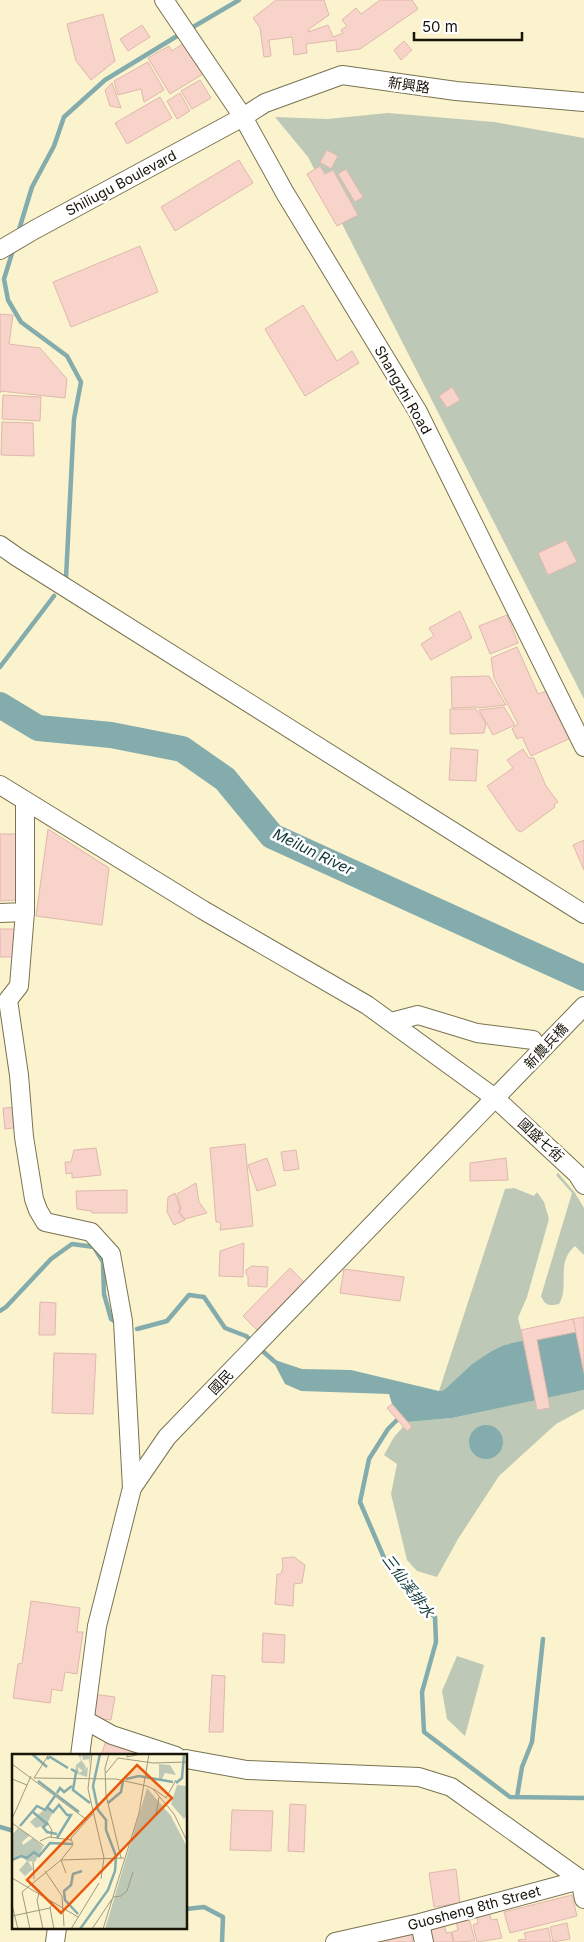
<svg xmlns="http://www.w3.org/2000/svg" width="584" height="1942" viewBox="0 0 584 1942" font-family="Inter,'Noto Sans TC',sans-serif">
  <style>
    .green { fill: #bdc9b6 }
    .water { fill: #84acad }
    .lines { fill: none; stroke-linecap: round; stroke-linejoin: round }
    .stream { stroke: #84acad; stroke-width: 4.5 }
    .river { stroke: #84acad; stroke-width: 26 }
    .building { fill: #f7d3c9; stroke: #e0b8ae }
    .minor-casing { stroke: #797351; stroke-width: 20 }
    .minor { stroke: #fff; stroke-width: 18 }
    .labels { text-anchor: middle; stroke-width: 5; stroke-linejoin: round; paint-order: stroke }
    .street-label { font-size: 14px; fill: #181508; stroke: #fff }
    .water-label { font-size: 15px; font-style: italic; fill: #0e3637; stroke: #fff }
    .inset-river { fill: none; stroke: #84acad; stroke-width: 2.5 }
    .inset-road { fill: none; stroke: #a09a7f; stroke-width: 1 }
    .view { fill: #e8590c; fill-opacity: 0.15; stroke: #e8590c; stroke-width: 2.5 }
    .inset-edge { fill: none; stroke: #181508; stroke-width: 2.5 }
  </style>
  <rect width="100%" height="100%" fill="#faf3ce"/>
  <g class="green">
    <polygon points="388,113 494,122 584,138 584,699 308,157 275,117 327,119"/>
    <path d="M558,1173L575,1193L584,1208V1255L575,1246C555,1263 570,1286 559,1304C550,1306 545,1306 541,1296L572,1193L556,1175Z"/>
    <polygon points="514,1188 534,1196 537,1192 544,1202 549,1219 527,1297 518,1318 524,1342 504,1345 472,1364 444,1390 439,1391 505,1189"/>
    <polygon points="584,1390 584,1409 556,1424 499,1476 458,1539 437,1577 417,1571 407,1560 391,1494 397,1464 384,1455 394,1437 403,1427 407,1431 412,1427 408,1422 452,1418 535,1400 537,1410 550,1408 548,1397"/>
    <polygon points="457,1656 484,1665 465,1736 447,1719 442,1691"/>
  </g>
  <g class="water">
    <polygon points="575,1329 584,1373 584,1390 452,1418 408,1422 392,1404 389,1394 301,1391 285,1384 272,1359 302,1369 351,1370 439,1391 444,1390 472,1364 492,1351 504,1345"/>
    <circle cx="486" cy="1442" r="17"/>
  </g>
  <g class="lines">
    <g class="stream">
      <polyline points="188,30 239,0"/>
      <polyline points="18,233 32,187 54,146 64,117 105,80 182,33"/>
      <polyline points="13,250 4,279 8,300 21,322 67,356 81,382 74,419 66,578"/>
      <polyline points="0,667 54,596"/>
      <polyline points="0,1311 6,1307 51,1259 72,1244 94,1247 103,1262 104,1294 111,1319 117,1323"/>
      <polyline points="137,1329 167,1321 189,1295 204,1297 225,1328 246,1336 253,1342"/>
      <polyline points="258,1347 275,1362"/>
      <polyline points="400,1417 388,1429 369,1459 360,1502 385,1560 416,1600 435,1617 436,1642 422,1692 424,1732 510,1797 584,1798"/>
      <polyline points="517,1797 522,1767 532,1742 543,1639"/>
      <polyline points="0,1827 14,1831"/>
      <polyline points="186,1909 204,1907 223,1917 222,1942"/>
    </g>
    <polyline class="river" points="0,705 38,728 111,735 182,749 225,779 272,836 584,978"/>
  </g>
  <g class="building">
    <polygon points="276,0 324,0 329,15 309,29 308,32 328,25 333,37 343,33 341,30 347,26 342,20 356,8 361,14 380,0 412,0 418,9 360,49 337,52 336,40 306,44 307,53 294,55 292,37 269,40 271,56 264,57 260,28 253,18"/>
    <polygon points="103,14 115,61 91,80 76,61 67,24"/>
    <polygon points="142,25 150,37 128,51 120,39"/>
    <polygon points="404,41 412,50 401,60 394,50"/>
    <polygon points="184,43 203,74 170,94 148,58 169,46 172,51"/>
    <polygon points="148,62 164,90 144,102 141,89 118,95 114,81"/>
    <polygon points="200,80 211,98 192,109 181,91"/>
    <polygon points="112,83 121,108 110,106 105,90"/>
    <polygon points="180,93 190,111 177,119 167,101"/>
    <polygon points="160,97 172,118 127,144 115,123"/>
    <polygon points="327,150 338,156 331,169 320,162"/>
    <polygon points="239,160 253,183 175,231 161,207"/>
    <polygon points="320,166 325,174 333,170 358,215 337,226 307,174"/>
    <polygon points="346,169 363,197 355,202 338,174"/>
    <polygon points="140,246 158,292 71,327 53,282"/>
    <polygon points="303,305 337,361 352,351 359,363 305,396 265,329"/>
    <polygon points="0,314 13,315 9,344 40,348 67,379 65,398 0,391 0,393"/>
    <polygon points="452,387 460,400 447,408 439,396"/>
    <polygon points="3,395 41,397 40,421 2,419"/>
    <polygon points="2,422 33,423 34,456 1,455"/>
    <polygon points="566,540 577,562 548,575 538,553"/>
    <polygon points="460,611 472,638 431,660 421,644 434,636 429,628"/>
    <polygon points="507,615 518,643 490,654 479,626"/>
    <polygon points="517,647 538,694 549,690 571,738 531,756 522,737 517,739 512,729 518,724 494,678 491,658"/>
    <polygon points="489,676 506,705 478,708 477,707 452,708 451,677"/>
    <polygon points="504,707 515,725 493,735 479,710"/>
    <polygon points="450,709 476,709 486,723 484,733 450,734"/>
    <polygon points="451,748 478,750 476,781 449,780"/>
    <polygon points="523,749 529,758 534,758 546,786 558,802 554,805 555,807 521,832 517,830 487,786 513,768 507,760"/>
    <polygon points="48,829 109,868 102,925 36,916"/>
    <polygon points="0,834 17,834 18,900 0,901"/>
    <polygon points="584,840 584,870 573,845"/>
    <rect x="0" y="929" width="17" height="28"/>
    <polygon points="19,1107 21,1127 5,1129 3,1108"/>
    <polygon points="245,1144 253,1226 220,1230 221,1224 219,1222 216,1222 210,1148"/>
    <polygon points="96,1148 101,1175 72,1178 72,1173 66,1174 65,1162 71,1162 74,1150"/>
    <polygon points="296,1150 299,1169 284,1171 281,1152"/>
    <polygon points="267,1158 276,1185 257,1191 248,1165"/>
    <polygon points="506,1158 508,1180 470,1181 470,1163"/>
    <polygon points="196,1183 199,1202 207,1213 185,1219 179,1212 181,1209 177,1194"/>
    <polygon points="127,1190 127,1213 92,1213 92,1211 77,1209 76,1191"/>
    <polygon points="175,1193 180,1209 178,1212 185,1220 174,1225 167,1212 168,1197"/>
    <polygon points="244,1243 243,1277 219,1276 220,1251"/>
    <polygon points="252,1266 268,1267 267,1287 248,1286 248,1276 246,1274 246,1270"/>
    <polygon points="290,1268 304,1282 257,1330 243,1316"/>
    <polygon points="344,1269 404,1277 400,1301 340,1293"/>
    <polygon points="40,1302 56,1303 55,1335 39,1335"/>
    <polygon points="584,1317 584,1373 573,1319"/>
    <polygon points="573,1319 576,1332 537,1340 550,1408 537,1410 521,1330"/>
    <polygon points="54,1353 96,1354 93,1414 52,1413"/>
    <polygon points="392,1404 412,1427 407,1431 387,1408"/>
    <polygon points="294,1557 305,1565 302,1583 294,1584 293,1606 275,1604 277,1574 281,1574 283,1567 282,1558"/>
    <polygon points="31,1601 80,1608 77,1632 83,1632 77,1674 65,1672 62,1691 52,1689 50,1703 13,1698 18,1664 22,1663"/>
    <polygon points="263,1633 285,1635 284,1663 262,1662"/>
    <polygon points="212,1675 225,1676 223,1732 209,1732"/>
    <polygon points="93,1694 115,1697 111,1720 89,1717"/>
    <polygon points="107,1737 152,1756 101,1756"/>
    <polygon points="290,1804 306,1805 304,1852 288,1851"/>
    <polygon points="232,1810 273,1811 271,1851 230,1850"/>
    <polygon points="456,1869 460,1903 434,1907 429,1873"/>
    <polygon points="572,1895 577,1916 510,1933 504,1912"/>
    <polygon points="489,1911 491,1920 497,1919 502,1938 477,1942 473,1925 478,1923 476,1914"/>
    <polygon points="469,1918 475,1941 454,1942 452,1932 458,1930 456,1921"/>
    <polygon points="444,1923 446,1933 451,1932 453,1942 428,1942 428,1926"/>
    <polygon points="567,1923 570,1939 553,1942 550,1927"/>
    <polygon points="548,1928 551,1942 519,1942 518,1940 526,1939 524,1933"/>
    <polygon points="411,1933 413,1942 384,1942 383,1937"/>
  </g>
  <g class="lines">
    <defs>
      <g id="minor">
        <polyline points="164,0 243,117 285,193 418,412 584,747"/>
        <polyline points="0,250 34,230 243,117 265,103 342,75 456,91 584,102"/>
        <polyline points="0,545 17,557 584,914"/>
        <polyline points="0,785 203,910 367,1005 495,1098 577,1174 584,1185"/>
        <polyline points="25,912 19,986 8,1000 19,1075 24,1137 34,1199 38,1210 45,1222 91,1232 111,1254 123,1321 132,1488"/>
        <polyline points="0,913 25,912 25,801"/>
        <polyline points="391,1022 418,1015 477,1033 533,1040"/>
        <polyline points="85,1720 112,1735 176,1756"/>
        <polyline points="80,1756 97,1626 132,1488 167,1437 584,1006"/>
        <polyline points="186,1759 247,1770 419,1777 451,1787 580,1879 584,1899"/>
        <polyline points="420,1923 424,1942"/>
        <polyline points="55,1942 57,1928"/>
        <polyline points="335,1942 420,1923 584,1879"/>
      </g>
    </defs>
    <use href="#minor" class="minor-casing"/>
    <use href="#minor" class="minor"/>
  </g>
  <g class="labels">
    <g class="street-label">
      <text transform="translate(409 85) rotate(8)" y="5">新興路</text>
      <text transform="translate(121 183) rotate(-28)" y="5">Shiliugu Boulevard</text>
      <text transform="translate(403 390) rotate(60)" y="5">Shangzhi Road</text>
      <text transform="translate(546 1046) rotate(-47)" y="5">新農兵橋</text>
      <text transform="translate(541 1140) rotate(43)" y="5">國盛七街</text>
      <text transform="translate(221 1382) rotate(-46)" y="5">國民</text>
      <text transform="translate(474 1908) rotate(-15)" y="5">Guosheng 8th Street</text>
    </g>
    <g class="water-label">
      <text transform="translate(313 852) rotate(26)" y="5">Meilun River</text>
      <text transform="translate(408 1586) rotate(53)" y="5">三仙溪排水</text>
    </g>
  </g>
  <g transform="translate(12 1754)">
    <rect width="175" height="175" fill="#faf3ce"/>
    <path d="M66,0H79L77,12V5L71,6L70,1L68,4L74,13L71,17L66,13L67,19L76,13L75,23L63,19L64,11L69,7ZM147,10L158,11L164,21L153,19L150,25H147ZM165,31L175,32V61L172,65L159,50ZM135,34L159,62L175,93V175H93ZM35,53L41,58L35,70L24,74L18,68ZM6,74L18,81L10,88L11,91L21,84L31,93L23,108L16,107L21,115L13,122L7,116L15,107L9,102L2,105L0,101V81Z" fill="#bdc9b6"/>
    <path class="inset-river" d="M20,0L35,13M35,5L38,3L56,14M59,15L64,18L61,36L78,49M114,25L127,22L161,28M26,27L67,58M164,29L170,24L172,0M45,39L48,34L52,38L60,32M96,49L109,38L111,27M35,53L41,58L47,51L55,61H59L45,84M21,58L35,70L31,73L35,78L45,80M8,72L25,52L33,56L43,42M0,106L9,102L15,104L22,98L27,102L38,89L60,90M66,160L53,146L52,137L59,131L61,120L70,117M68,175L96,136L103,117L104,102L94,76V66L86,56L81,32L88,0"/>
    <path class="inset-road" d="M80,0L76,35L92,104L89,125M97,0L93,14L94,41L109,104M115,0V3L129,0M0,10L75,66L81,60M94,19L106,4L141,9L175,8M22,24L104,25L135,32L141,35L162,60L175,87M22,24L37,0M0,25L15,31M142,35L154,44L164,26M144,60L147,43M0,65L19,22M35,68L40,76L39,83M0,69L32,92M28,87L37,83L59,86M21,108L22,125M33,117L50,142L52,172M54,119L49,106L61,91L59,84L75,66M0,124L66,163M10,138L49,106L112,104M10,138L18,175M27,140L25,146L31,175M101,143L109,142L115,137L121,118M41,148L38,154L42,175M0,151L6,175M0,162L38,154M59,175L87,129M80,175L100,145M91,175L127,59L137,0"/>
    <path class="view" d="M125,11L160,44L49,159L15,126Z"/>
    <rect width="175" height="175" class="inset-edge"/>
  </g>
  <path d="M414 32v8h108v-8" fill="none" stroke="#181508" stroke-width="2.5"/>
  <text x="422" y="32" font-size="15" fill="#181508" stroke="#ffffff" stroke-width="4" paint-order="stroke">50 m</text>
</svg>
